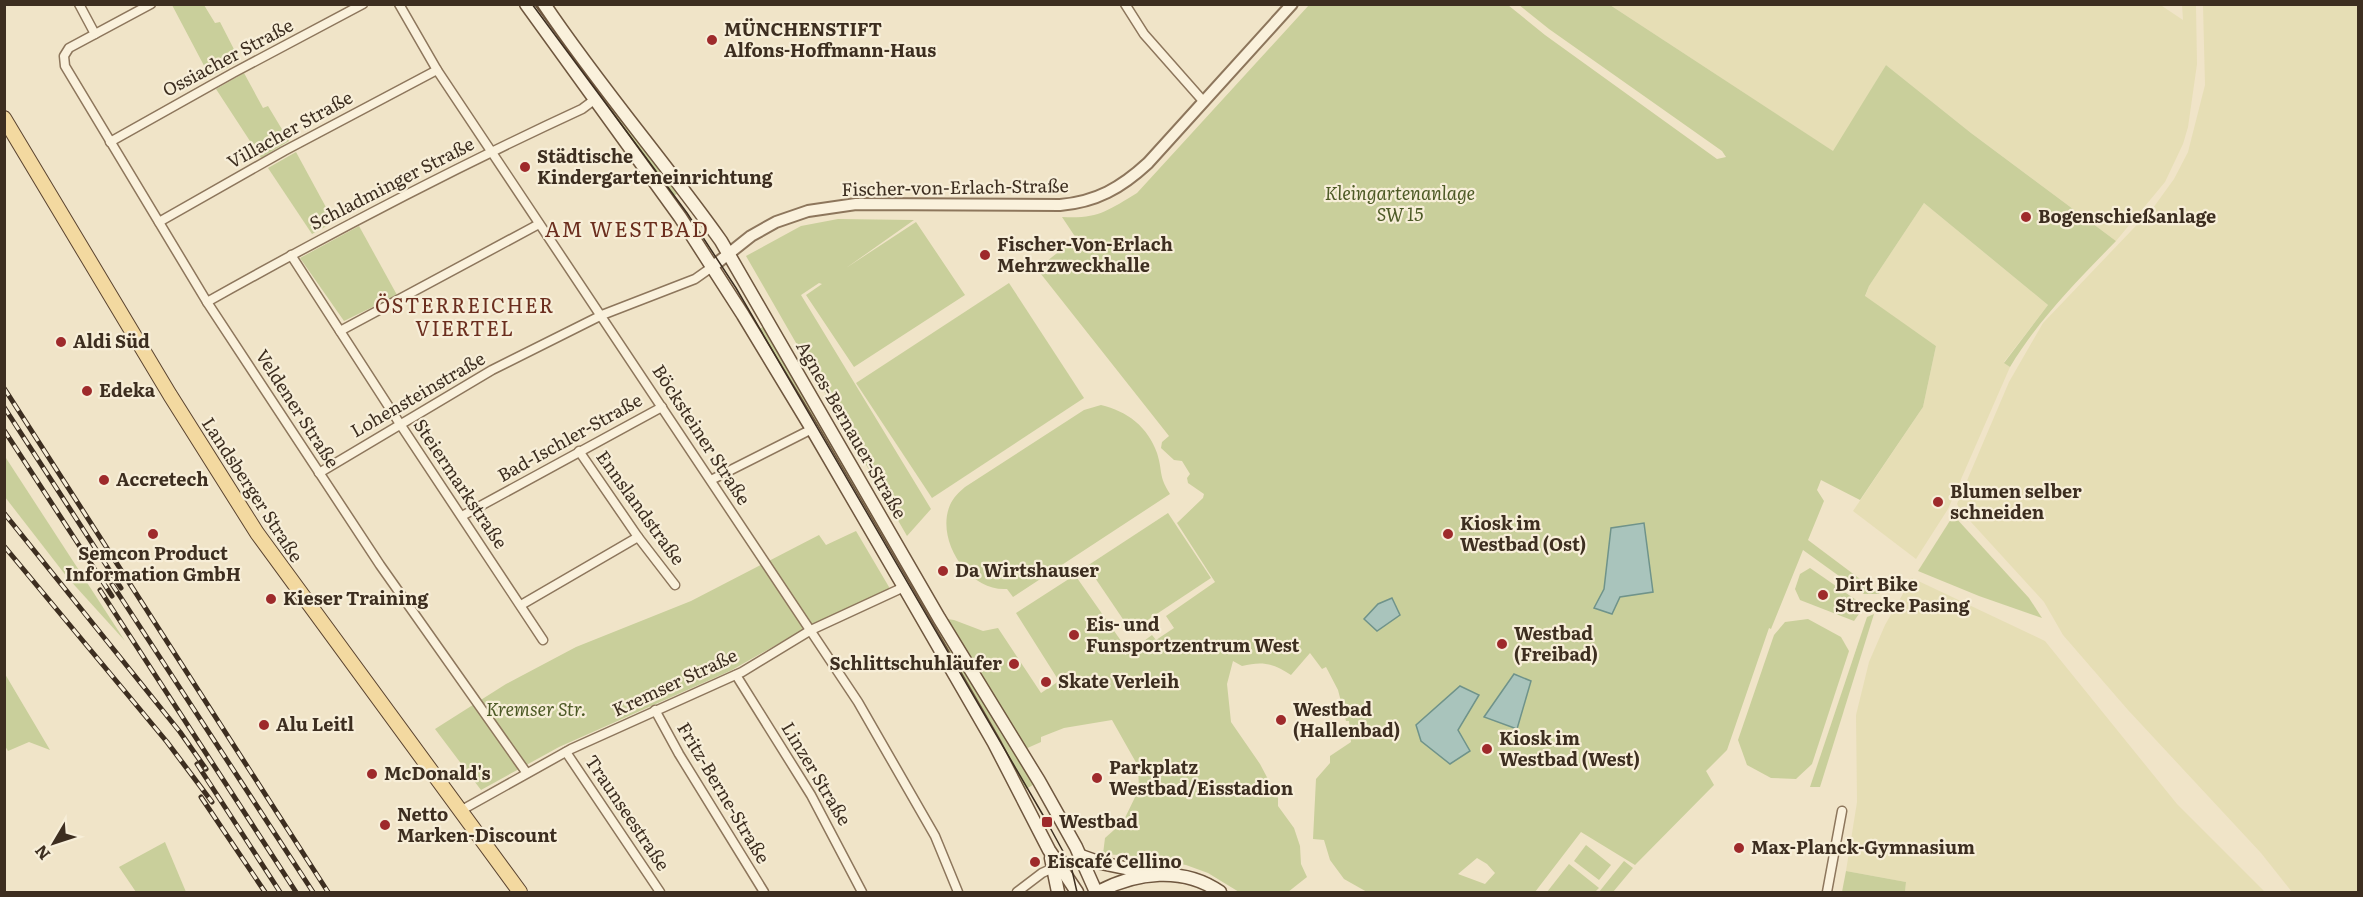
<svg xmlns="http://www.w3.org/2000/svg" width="2363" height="897" viewBox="0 0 2363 897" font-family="Literata,serif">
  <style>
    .farmland { fill: #e6deb5 }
    .green { fill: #c9cf9b; fill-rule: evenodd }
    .water { fill: #a9c4bc; stroke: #6f938a; stroke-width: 1.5 }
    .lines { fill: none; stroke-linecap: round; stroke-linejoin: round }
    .minor-casing { stroke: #8d765c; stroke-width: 11 }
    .tertiary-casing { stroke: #8d765c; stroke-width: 14 }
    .secondary-casing { stroke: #6f573f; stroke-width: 15 }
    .primary-casing { stroke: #5b4430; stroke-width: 16 }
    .minor { stroke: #faf1dc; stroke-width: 8 }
    .tertiary { stroke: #faf1dc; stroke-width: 10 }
    .secondary { stroke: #faf1dc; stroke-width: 12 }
    .primary { stroke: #f3d9a0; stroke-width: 14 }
    .tram { stroke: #3d2e20; stroke-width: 1.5 }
    .rail-casing { stroke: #3d2e20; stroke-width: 5 }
    .rail { stroke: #f7eed8; stroke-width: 3; stroke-dasharray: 9; stroke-linecap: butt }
    .poi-dot { fill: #9e2a2b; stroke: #f7eed8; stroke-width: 2 }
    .labels { text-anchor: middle; stroke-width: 4.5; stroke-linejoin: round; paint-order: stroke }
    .poi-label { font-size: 18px; font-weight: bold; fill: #3d2e20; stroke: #f7eed8; text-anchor: start }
    .street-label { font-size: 18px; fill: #3d2e20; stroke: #f7eed8 }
    .park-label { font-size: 18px; font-style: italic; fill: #4d5a26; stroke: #f7eed8 }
    .neighbourhood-label { font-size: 20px; letter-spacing: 1.5px; fill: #6b2e1e; stroke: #f7eed8 }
    .quarter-label { font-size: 21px; letter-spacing: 1.5px; fill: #6b2e1e; stroke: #f7eed8 }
  </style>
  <rect width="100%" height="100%" fill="#f0e4c8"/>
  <g class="farmland">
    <polygon points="2159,4 2183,20 2182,5 2196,5 2197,64 2188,127 2183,144 2165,182 2116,241 1971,133 1886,65 1834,152 1610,5"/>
    <polygon points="2203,5 2358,5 2358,892 2292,892 2261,853 2128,710 2063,635 2044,602 1960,510 1957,504 2009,382 2043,323 2153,208 2174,179 2188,152 2205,85"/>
    <polygon points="1924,203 2048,305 2004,362 2010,367 1948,509 1916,559 1853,511 1923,407 1936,346 1865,297 1869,286"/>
    <polygon points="1912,578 2045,641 2177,804 2265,892 1905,892 1906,882 1846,871 1857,802 1856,715 1869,662 1885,625"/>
  </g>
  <g class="green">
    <polygon points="172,5 204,5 215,23 220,22 240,61 210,77"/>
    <polygon points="529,5 541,5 681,190 673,197 707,247 705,248"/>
    <path d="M1309,5H1508L1545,35L1717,159L1726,157L1722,151L1549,29L1519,5H1610L1833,151L1886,65L1971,133L2116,241C2077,281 2039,319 2010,367L2004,363L2048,305L1924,203L1869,286L1865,296L1936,346L1923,407L1860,500L1821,480L1817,490L1824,501L1808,540L1880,594H1864L1803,550L1771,629L1769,628L1727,750L1706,771L1714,785L1635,865L1581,832L1535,892H1367L1344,879L1330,860L1324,840L1313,839L1316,779L1330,763V756L1351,742L1349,721H1346L1338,690L1326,667L1322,669L1310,653L1291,675C1273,663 1262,661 1242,666L1233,661L1227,684L1231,722L1260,764L1278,798V806L1294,828L1300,846L1301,864L1307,877L1288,892H1239L1208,873L1186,865L1134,856L1103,854L1105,838L1123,822L1139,789L1138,766L1112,720L1064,728L1041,737V742L1023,750L941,618L954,620L983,631L998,628L1041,693L1059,681L1016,613L1075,575L1126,648L1125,655L1152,635L1156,640L1174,628L1166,616L1215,582L1177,523L1203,498L1204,494L1188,483L1187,478L1190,474L1182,461L1174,460L1161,448L1162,442L1169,436L1037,269L1076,238L1062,217C1098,219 1107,211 1137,193ZM1477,858L1487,864L1495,873L1485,884L1458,874Z"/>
    <polygon points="244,73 263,108 268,106 289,141 261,158 216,89"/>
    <polygon points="296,152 334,222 312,234 268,168"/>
    <polygon points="838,219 914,220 846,268 916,222 965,295 854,367 806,295 822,284 819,283 801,295 931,509 907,536 746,256 801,226"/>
    <polygon points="359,226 397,295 344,321 300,258"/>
    <polygon points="1009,283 1084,398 932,498 856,383"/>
    <polygon points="766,325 1036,783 1023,791 756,331"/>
    <path d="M1101,405C1127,411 1148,427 1157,453C1163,472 1158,475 1170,494L1013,597L1007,589C969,592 935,540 950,505C953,498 959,492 965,487L1084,410Z"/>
    <polygon points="4,455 125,641 67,577 5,497"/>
    <polygon points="1168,513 1211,578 1131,631 1087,566"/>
    <polygon points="1956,518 2029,598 2042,618 1979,596 1918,571 1951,519"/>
    <polygon points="856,531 889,587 889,591 808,627 730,671 559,747 481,790 435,729 506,684 576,647 691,601 819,535 826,545"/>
    <polygon points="1810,568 1859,602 1861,611 1854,621 1800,600 1795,589 1800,574"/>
    <polygon points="1874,614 1820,787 1810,787 1867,617"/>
    <polygon points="1808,619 1841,637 1849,651 1812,764 1796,779 1771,778 1747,765 1738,740 1774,635 1785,622"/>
    <polygon points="4,674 5,674 50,750 29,742 8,751 5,746"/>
    <polygon points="165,842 186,892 136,892 119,867"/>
    <polygon points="1586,845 1611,865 1599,880 1574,861"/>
    <polygon points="1624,861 1633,868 1613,892 1599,892"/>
    <polygon points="1569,864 1599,888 1595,892 1547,892"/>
    <polygon points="1846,871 1906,882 1905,892 1842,892"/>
  </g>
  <g class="water">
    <polygon points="1644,523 1653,592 1620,597 1612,614 1594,608 1604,589 1611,528"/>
    <polygon points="1392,598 1400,615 1377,631 1364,619 1378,604"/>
    <polygon points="1514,674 1531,681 1517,729 1484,717"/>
    <polygon points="1460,686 1479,695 1458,730 1470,751 1450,764 1421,741 1416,725"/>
  </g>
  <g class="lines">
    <defs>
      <g id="minor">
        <polyline points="79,4 95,34"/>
        <polyline points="151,4 69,48 64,56 65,66 207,302 380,565 526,772"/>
        <polyline points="399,4 437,70 858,702 935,836 958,892"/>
        <polyline points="1125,4 1144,34 1204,102"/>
        <polyline points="110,142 233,73 363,4"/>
        <polyline points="159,222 284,151 437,70"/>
        <polyline points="291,255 400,424 543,640"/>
        <path d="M207,302C330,233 454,168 582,109L594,100"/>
        <polyline points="340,331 539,224"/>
        <polyline points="579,451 638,537 675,585"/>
        <polyline points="319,473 492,370 602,315 695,279 712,267"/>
        <polyline points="711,480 812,429"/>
        <polyline points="462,516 662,407"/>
        <polyline points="521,605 638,537"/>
        <polyline points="736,675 811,795 862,892"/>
        <polyline points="655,710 679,754 764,892"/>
        <polyline points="566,752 660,892"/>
        <polyline points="460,811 571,749 742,672 811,630 904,587"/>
        <polyline points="1017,892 1042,873 1053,868"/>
        <polyline points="1827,892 1842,811"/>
      </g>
      <path id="tertiary" d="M712,267L751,236L776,222L808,211L856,204L1060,205C1096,202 1121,188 1148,163L1292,4"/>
      <g id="secondary">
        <polyline points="526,4 680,217 743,315 812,429 904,587 994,743 1049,850 1077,892"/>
        <path d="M544,4C599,86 664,161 721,241L939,618L1039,781L1076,847L1096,892"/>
        <polyline points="1081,856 1101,863 1149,873"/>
        <polyline points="1051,858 1058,892"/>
        <path d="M1098,892C1136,872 1183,866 1220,892"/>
      </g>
      <polyline id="primary" points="4,118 170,395 257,533 520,892"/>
    </defs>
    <use href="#minor" class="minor-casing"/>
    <use href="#tertiary" class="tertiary-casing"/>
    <use href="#secondary" class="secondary-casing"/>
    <use href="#primary" class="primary-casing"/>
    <use href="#minor" class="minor"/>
    <use href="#tertiary" class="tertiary"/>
    <use href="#secondary" class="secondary"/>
    <use href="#primary" class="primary"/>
    <polyline class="tram" points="532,4 687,213 736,288 1047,822 1071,866 1077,892"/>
    <defs>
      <g id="rail">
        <polyline points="4,388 328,892"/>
        <polyline points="4,407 121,588"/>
        <polyline points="4,430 112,596"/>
        <polyline points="4,513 180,732 206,769"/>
        <polyline points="4,546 167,742 212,802"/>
        <polyline points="112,584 313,892"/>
        <polyline points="100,590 296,892"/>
        <polyline points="197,764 280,892"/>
        <polyline points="201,797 265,892"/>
      </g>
    </defs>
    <use href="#rail" class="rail-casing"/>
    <use href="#rail" class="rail"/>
  </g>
  <g class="poi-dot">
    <circle cx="712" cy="40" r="6"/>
    <circle cx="525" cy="167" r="6"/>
    <circle cx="2026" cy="217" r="6"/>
    <circle cx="985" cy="255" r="6"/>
    <circle cx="61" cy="342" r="6"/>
    <circle cx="87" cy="391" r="6"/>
    <circle cx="104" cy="480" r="6"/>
    <circle cx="1938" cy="502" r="6"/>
    <circle cx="153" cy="534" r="6"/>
    <circle cx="1448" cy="534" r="6"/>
    <circle cx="943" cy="571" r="6"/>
    <circle cx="1823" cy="595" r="6"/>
    <circle cx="271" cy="599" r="6"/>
    <circle cx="1074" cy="635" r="6"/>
    <circle cx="1502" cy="644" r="6"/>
    <circle cx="1014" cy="664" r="6"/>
    <circle cx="1046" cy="682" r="6"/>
    <circle cx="1281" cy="720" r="6"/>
    <circle cx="264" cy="725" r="6"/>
    <circle cx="1487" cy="749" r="6"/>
    <circle cx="372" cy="774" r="6"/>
    <circle cx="1097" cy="778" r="6"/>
    <rect x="1041" y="816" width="12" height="12" rx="3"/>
    <circle cx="385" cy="825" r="6"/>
    <circle cx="1739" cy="848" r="6"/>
    <circle cx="1035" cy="862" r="6"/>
  </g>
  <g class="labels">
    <g class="poi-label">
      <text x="724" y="36">MÜNCHENSTIFT<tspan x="724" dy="21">Alfons-Hoffmann-Haus</tspan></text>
      <text x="537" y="163">Städtische<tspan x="537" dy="21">Kindergarteneinrichtung</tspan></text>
      <text x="2038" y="223">Bogenschießanlage</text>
      <text x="997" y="251">Fischer-Von-Erlach<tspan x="997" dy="21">Mehrzweckhalle</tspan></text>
      <text x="73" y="348">Aldi Süd</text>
      <text x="99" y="397">Edeka</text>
      <text x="116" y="486">Accretech</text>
      <text x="1950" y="498">Blumen selber<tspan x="1950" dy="21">schneiden</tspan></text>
      <text x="1460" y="530">Kiosk im<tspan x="1460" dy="21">Westbad (Ost)</tspan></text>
      <text x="153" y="560" text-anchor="middle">Semcon Product<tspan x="153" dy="21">Information GmbH</tspan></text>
      <text x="955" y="577">Da Wirtshauser</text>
      <text x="1835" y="591">Dirt Bike<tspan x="1835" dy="21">Strecke Pasing</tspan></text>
      <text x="283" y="605">Kieser Training</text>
      <text x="1086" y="631">Eis- und<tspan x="1086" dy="21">Funsportzentrum West</tspan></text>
      <text x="1514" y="640">Westbad<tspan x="1514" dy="21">(Freibad)</tspan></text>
      <text x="1002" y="670" text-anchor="end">Schlittschuhläufer</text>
      <text x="1058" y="688">Skate Verleih</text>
      <text x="1293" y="716">Westbad<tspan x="1293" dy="21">(Hallenbad)</tspan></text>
      <text x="276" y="731">Alu Leitl</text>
      <text x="1499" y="745">Kiosk im<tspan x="1499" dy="21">Westbad (West)</tspan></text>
      <text x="1109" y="774">Parkplatz<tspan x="1109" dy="21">Westbad/Eisstadion</tspan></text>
      <text x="384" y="780">McDonald's</text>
      <text x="397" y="821">Netto<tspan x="397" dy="21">Marken-Discount</tspan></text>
      <text x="1059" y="828">Westbad</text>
      <text x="1751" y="854">Max-Planck-Gymnasium</text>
      <text x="1047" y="868">Eiscafé Cellino</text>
    </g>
    <g class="street-label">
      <text transform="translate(228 58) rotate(-28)" y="6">Ossiacher Straße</text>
      <text transform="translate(290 130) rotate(-29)" y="6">Villacher Straße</text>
      <text transform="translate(392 184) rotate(-27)" y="6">Schladminger Straße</text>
      <text transform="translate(955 188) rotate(-1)" y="6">Fischer-von-Erlach-Straße</text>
      <text transform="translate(418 395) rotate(-30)" y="6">Lohensteinstraße</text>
      <text transform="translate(297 409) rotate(57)" y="6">Veldener Straße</text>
      <text transform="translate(851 430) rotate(60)" y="6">Agnes-Bernauer-Straße</text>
      <text transform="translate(701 435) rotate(57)" y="6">Böcksteiner Straße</text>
      <text transform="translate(570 438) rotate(-29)" y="6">Bad-Ischler-Straße</text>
      <text transform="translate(460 484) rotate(56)" y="6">Steiermarkstraße</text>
      <text transform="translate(252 490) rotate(57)" y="6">Landsberger Straße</text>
      <text transform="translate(640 508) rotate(54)" y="6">Ennslandstraße</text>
      <text transform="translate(675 683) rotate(-25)" y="6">Kremser Straße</text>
      <text transform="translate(816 774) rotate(59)" y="6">Linzer Straße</text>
      <text transform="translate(723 793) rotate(59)" y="6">Fritz-Berne-Straße</text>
      <text transform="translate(627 813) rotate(56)" y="6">Traunseestraße</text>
    </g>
    <g class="park-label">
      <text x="1400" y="200">Kleingartenanlage<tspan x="1400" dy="21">SW 15</tspan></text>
      <text x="536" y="716">Kremser Str.</text>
    </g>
    <g class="neighbourhood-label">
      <text x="465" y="313">ÖSTERREICHER<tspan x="465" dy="23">VIERTEL</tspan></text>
    </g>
    <g class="quarter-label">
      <text x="627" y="237">AM WESTBAD</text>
    </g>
  </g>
  <rect width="2363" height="897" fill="none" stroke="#3d2e20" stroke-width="12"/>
  <g transform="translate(54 843) rotate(231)" stroke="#f7eed8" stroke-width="4.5" paint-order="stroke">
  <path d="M0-4.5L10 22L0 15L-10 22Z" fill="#3d2e20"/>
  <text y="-9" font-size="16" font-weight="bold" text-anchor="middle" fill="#3d2e20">N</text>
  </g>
</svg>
